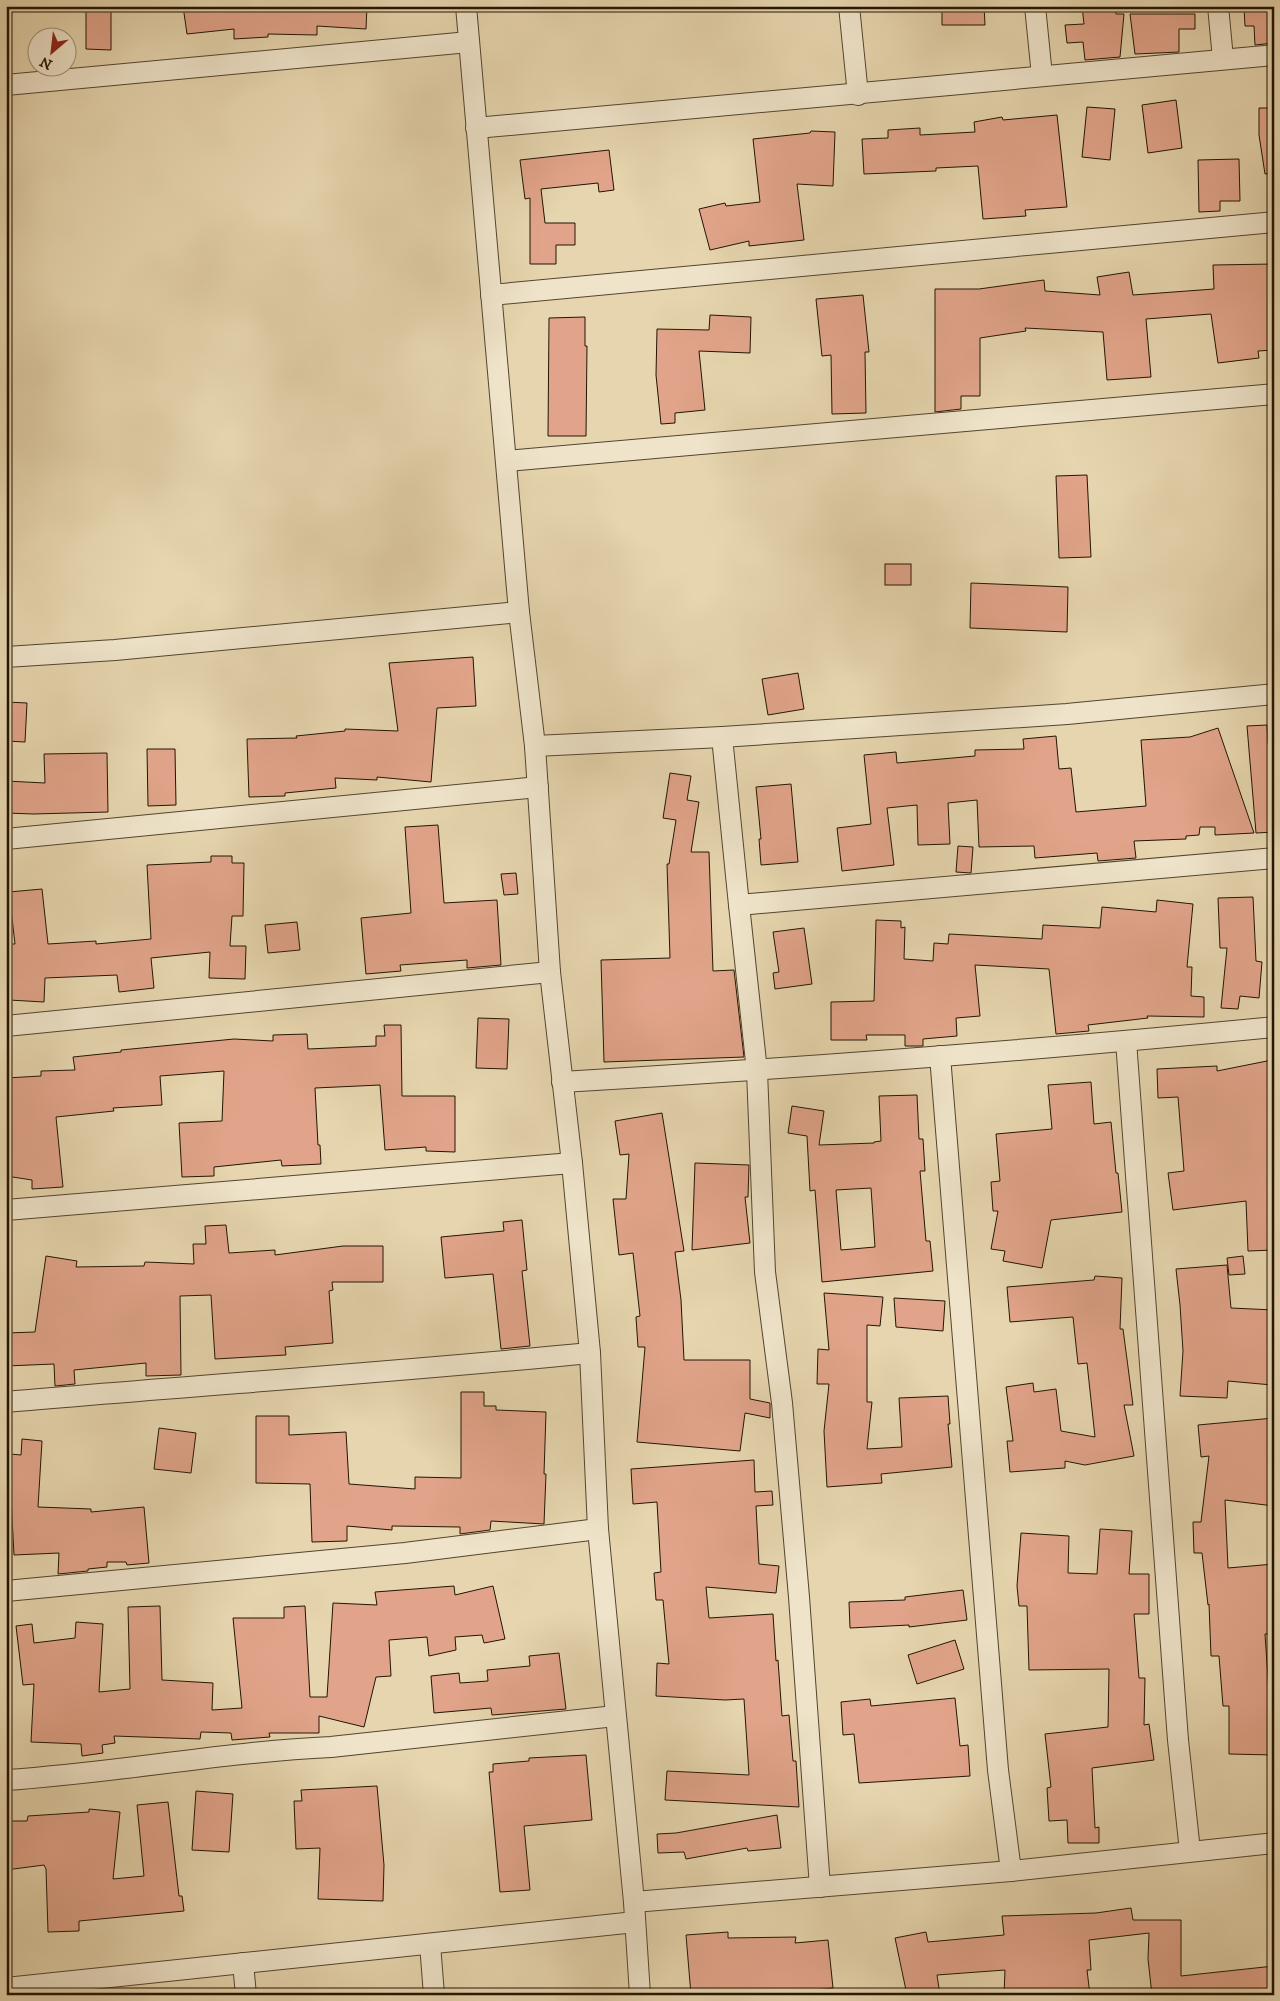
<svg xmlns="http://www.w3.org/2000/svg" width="1280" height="2001" viewBox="0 0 1280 2001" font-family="'IM FELL DW Pica',serif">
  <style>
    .building { fill: #e1a48a; stroke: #221503; fill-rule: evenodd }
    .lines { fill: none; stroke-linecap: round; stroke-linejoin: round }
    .minor-casing { stroke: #53452e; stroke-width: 22 }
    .minor { stroke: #efe4ca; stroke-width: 20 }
  </style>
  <rect width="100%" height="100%" fill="#e6d5ae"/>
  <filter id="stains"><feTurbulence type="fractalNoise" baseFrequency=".004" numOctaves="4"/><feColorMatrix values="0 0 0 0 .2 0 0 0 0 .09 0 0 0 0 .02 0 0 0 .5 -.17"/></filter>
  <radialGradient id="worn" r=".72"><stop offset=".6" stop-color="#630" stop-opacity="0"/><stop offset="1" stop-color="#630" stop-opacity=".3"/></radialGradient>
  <g class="building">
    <polygon points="183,6 367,6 366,29 317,26 317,35 268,34 268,37 234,39 234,29 187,34"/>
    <polygon points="942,6 984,6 985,25 942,25"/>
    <polygon points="1082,6 1115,6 1116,14 1124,14 1120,57 1085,60 1083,42 1067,43 1065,25 1084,24"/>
    <polygon points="1274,6 1274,43 1255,45 1254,26 1245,26 1244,7"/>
    <polygon points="86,7 111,7 111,50 86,49"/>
    <polygon points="1130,14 1195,14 1195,29 1179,29 1179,52 1135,54"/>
    <polygon points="1176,100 1182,148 1148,153 1142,105"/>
    <polygon points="1087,107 1115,109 1110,160 1082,157"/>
    <polygon points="1259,108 1274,108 1274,173 1265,174 1259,135"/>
    <polygon points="1057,115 1067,207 1025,210 1026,216 983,219 978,166 936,168 936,171 864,174 862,139 888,138 888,130 920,128 920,135 975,132 974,122 1002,117 1003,120"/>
    <polygon points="811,131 835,132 833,186 797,184 804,240 749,246 749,241 710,250 699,209 725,203 726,206 760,202 753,139 810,133"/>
    <polygon points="609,150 614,190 599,192 598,183 541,189 545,223 575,223 575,245 556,245 556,264 530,264 530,198 525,199 520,160"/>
    <polygon points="1239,159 1240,201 1220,201 1220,211 1199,212 1198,160"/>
    <polygon points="1274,264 1274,350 1258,351 1259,358 1218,363 1211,314 1146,319 1151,377 1107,380 1103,332 1025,328 1026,331 980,338 980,396 961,396 961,409 935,412 935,289 979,289 1044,280 1045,291 1100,295 1097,277 1129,272 1133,295 1214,289 1213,265"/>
    <polygon points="863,295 869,352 865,352 866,413 832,414 831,355 822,356 816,299"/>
    <polygon points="710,315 751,317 750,353 699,351 705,410 675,413 675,423 661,424 656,375 657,329 709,330"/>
    <polygon points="585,317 585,346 587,346 586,436 548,436 549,318"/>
    <polygon points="1087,475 1091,557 1059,558 1056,476"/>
    <rect x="885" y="564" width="26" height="21"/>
    <polygon points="971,583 1068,587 1067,632 970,628"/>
    <polygon points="473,657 476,706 437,708 431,782 377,777 377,780 335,778 336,788 285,793 285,796 249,797 247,739 297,738 296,736 345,731 345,729 398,731 389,663"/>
    <polygon points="798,673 804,709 768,715 762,679"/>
    <polygon points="6,702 27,703 25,742 6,741"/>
    <polygon points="1267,725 1268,744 1274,744 1274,832 1256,833 1247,726"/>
    <polygon points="1218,728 1254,833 1215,835 1215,827 1200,827 1199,835 1186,836 1186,839 1134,841 1136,858 1098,861 1097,853 1035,858 1034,846 979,847 977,800 948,803 950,844 918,845 917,805 887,808 894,865 842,871 837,828 871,824 864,755 896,752 897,763 975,756 975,750 1024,749 1023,739 1056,736 1059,769 1071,768 1076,812 1146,806 1141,740 1190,737"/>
    <polygon points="147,749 175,749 176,805 148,806"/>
    <polygon points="107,753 108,812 33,814 6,813 6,781 45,783 44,754"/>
    <polygon points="670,773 691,776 687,800 699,802 691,852 709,852 713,971 734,970 744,1057 604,1062 601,960 670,958 667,864 669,864 676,820 663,818"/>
    <polygon points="791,784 798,862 761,865 759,839 761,839 756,787"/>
    <polygon points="438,825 444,903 497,900 501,965 467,968 467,960 400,965 401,971 366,974 361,918 411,913 405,827"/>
    <polygon points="958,846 973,847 971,873 956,872"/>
    <polygon points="211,856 232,856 232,863 244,863 243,916 232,916 230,946 246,946 245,979 209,978 210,952 151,958 154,988 119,992 117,975 45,978 44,1002 9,1000 11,944 15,944 9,892 42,889 48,944 96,941 96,944 151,939 147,865 211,862"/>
    <polygon points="516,873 518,894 504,895 501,874"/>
    <polygon points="1253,897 1256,961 1262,962 1259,998 1240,996 1238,1009 1221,1008 1227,948 1220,948 1218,898"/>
    <polygon points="1157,900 1193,904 1187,967 1192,967 1191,996 1204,997 1204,1017 1147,1016 1148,1018 1088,1025 1089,1031 1056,1034 1049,969 975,965 980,1016 956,1018 957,1036 923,1039 923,1046 905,1046 905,1035 866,1035 867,1040 831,1040 831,1002 874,1001 876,920 901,921 901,928 905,927 904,959 933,961 934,943 948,944 949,934 1042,939 1043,925 1100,928 1102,907 1156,912"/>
    <polygon points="297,922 300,950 268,953 265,925"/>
    <polygon points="804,928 812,984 775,989 773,973 779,972 773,932"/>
    <polygon points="478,1018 509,1019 507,1069 476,1068"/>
    <polygon points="384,1025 401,1025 402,1096 455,1096 455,1152 426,1151 426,1147 385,1150 380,1085 315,1088 318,1145 320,1145 321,1164 282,1166 281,1160 214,1167 214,1176 182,1177 179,1123 222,1121 224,1071 160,1076 162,1105 113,1108 114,1111 56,1117 63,1187 32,1189 32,1180 6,1176 6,1078 41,1076 41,1071 75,1070 73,1057 121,1052 121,1050 234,1039 273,1041 273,1035 307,1034 308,1049 376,1046 376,1036 385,1036"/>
    <polygon points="1272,1060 1274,1071 1274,1250 1248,1251 1246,1201 1173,1210 1168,1173 1184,1171 1178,1097 1158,1098 1157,1069 1217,1066 1217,1071"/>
    <polygon points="1091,1082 1094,1124 1111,1122 1116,1173 1118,1173 1122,1212 1051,1220 1042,1268 1003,1261 1005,1251 991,1249 998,1211 993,1211 991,1182 1000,1181 996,1134 1052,1129 1048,1085"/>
    <path d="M917,1095L919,1139H923L925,1171H920L926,1241H930L933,1271L822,1282L815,1190L810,1191L807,1136L788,1133L792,1106L824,1111L819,1145L874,1143V1142L881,1141L879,1096ZM871,1188L875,1247L841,1250L836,1190Z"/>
    <polygon points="662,1113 684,1251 675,1252 681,1300 684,1360 750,1360 750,1399 770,1403 770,1418 745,1413 740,1451 637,1442 645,1347 638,1347 636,1317 640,1316 633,1253 619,1255 613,1199 626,1199 629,1154 620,1155 615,1121"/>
    <polygon points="695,1163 749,1165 748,1197 745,1197 750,1243 692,1250"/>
    <polygon points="522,1220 527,1270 522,1271 530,1346 501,1349 493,1274 445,1278 441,1237 504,1231 503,1222"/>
    <polygon points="226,1225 229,1253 275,1250 275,1255 343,1246 383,1246 383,1282 332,1282 333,1290 329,1291 333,1343 285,1347 286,1355 215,1359 211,1295 180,1296 181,1375 146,1376 146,1363 74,1370 75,1384 55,1386 54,1364 6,1366 6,1333 35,1332 46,1256 77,1261 76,1267 144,1266 145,1262 194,1264 193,1244 206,1244 205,1226"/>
    <polygon points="1243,1256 1245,1274 1229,1275 1227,1258"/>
    <polygon points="1227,1265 1231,1308 1274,1310 1272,1385 1228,1381 1227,1398 1180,1396 1183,1351 1180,1305 1176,1269"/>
    <polygon points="1095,1276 1122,1278 1120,1329 1123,1329 1133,1405 1124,1405 1134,1456 1085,1465 1065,1461 1065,1468 1010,1472 1007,1441 1013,1441 1006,1387 1033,1383 1034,1392 1056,1389 1061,1431 1095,1437 1087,1363 1078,1364 1073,1317 1010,1322 1007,1287 1094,1280"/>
    <polygon points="824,1293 883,1297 880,1326 867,1325 867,1402 872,1402 867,1449 902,1447 899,1398 948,1396 950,1424 948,1424 952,1467 881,1474 882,1483 827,1487 824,1431 829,1384 817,1384 818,1349 829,1350"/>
    <polygon points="894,1298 945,1301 943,1331 896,1327"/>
    <polygon points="461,1392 484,1392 484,1406 496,1406 496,1410 546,1412 544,1474 546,1474 544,1524 491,1521 490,1530 460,1534 460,1527 392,1526 392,1530 347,1526 347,1541 312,1542 310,1484 256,1483 256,1416 289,1416 289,1435 346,1432 349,1484 415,1489 415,1477 461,1478"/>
    <polygon points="1274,1418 1274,1506 1225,1500 1228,1568 1274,1564 1274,1634 1265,1634 1271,1722 1274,1722 1274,1755 1229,1754 1229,1706 1223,1706 1219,1656 1211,1656 1209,1604 1208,1605 1202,1553 1194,1553 1193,1522 1201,1522 1209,1456 1201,1457 1198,1425"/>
    <polygon points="159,1428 196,1433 191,1473 154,1469"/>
    <polygon points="22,1439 42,1441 38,1507 91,1509 91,1512 144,1507 149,1563 127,1565 126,1562 107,1562 107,1567 88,1569 88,1571 58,1574 59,1553 14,1555 11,1498 7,1498 10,1454 21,1455"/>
    <polygon points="754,1460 755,1492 772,1491 773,1505 756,1506 759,1564 779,1566 776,1593 706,1587 709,1618 773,1614 776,1661 778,1660 782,1716 789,1715 793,1761 796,1761 799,1807 665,1800 667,1771 749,1775 744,1699 725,1700 656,1696 657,1663 669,1664 663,1600 656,1600 654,1573 661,1572 657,1502 633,1504 631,1469"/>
    <polygon points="1100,1529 1132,1531 1129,1574 1149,1574 1149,1614 1134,1614 1139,1678 1145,1678 1144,1725 1149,1724 1154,1760 1092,1768 1095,1828 1099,1827 1099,1843 1068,1843 1067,1820 1049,1821 1047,1788 1051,1787 1045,1734 1108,1727 1109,1669 1029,1670 1027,1606 1019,1606 1017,1586 1021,1533 1069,1536 1068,1573 1097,1574"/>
    <polygon points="454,1586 455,1595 493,1586 505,1639 484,1643 482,1635 455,1637 456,1650 429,1656 427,1637 389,1640 391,1676 376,1677 364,1727 319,1716 319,1733 269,1733 270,1737 232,1740 231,1733 201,1732 200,1739 114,1736 115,1743 102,1745 103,1753 82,1756 81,1744 31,1742 34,1684 23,1685 16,1626 32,1624 34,1643 75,1638 76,1622 103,1624 99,1692 130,1689 128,1607 160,1606 162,1680 213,1683 212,1710 242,1708 233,1618 284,1618 284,1607 305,1606 310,1697 327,1697 333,1603 377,1605 375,1592"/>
    <polygon points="963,1590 967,1620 909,1627 909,1625 850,1628 849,1602 905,1600 905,1597"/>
    <polygon points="955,1640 964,1669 917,1684 908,1655"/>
    <polygon points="559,1653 566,1709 492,1715 491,1708 434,1713 431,1676 459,1673 460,1683 488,1681 487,1670 530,1666 529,1656"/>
    <polygon points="955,1698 960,1746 968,1745 970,1776 859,1783 854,1734 843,1735 841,1702 870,1699 871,1706"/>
    <polygon points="586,1755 592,1820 524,1826 530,1890 500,1892 489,1772 493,1772 493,1764 529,1761 529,1758"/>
    <polygon points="377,1786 384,1865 383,1901 318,1899 320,1848 296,1849 294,1801 302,1801 301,1790"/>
    <polygon points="196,1791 233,1794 229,1852 192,1850"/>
    <polygon points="168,1802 179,1896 182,1896 184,1911 79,1921 79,1931 48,1932 46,1869 44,1865 6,1870 6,1821 27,1821 28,1816 89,1812 89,1809 120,1812 113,1879 144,1876 137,1805"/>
    <polygon points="777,1815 781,1848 748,1851 747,1848 686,1859 684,1852 658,1853 657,1834 676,1833"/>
    <polygon points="1131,1908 1133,1920 1181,1920 1181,1976 1274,1966 1274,1995 1152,1995 1148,1959 1149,1933 1089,1940 1091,1970 1087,1970 1090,1995 1004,1995 1005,1970 937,1975 940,1995 907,1995 895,1938 926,1932 928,1942 1004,1935 1002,1916 1096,1913"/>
    <polygon points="728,1932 728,1938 796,1937 795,1943 828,1940 833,1988 785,1993 785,1994 691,1995 686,1935"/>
  </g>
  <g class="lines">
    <defs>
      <g id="minor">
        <polyline points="466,6 519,612 535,746 550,972 572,1163 590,1353 598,1529 634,1902 640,1995"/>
        <polyline points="849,6 858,95"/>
        <polyline points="1035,6 1042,76"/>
        <polyline points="1218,6 1223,59"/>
        <polyline points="6,85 469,42"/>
        <path d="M476,128C742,105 1008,79 1274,55"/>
        <polyline points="491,295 1274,222"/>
        <polyline points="507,461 1274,394"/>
        <polyline points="6,657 115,650 519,612"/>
        <polyline points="722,737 739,905 1274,858"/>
        <polyline points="535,746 722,737 1067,714 1274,694"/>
        <polyline points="6,839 538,787"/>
        <polyline points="739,905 757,1071 765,1272 782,1403 799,1597 820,1887"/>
        <polyline points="6,1026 550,972"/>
        <polyline points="1126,1041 1178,1740 1190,1851"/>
        <polyline points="940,1056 998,1770 1011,1871"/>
        <path d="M562,1082C800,1068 1037,1050 1274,1027"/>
        <polyline points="6,1210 572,1163"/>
        <path d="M6,1402C201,1385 396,1372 590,1353"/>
        <polyline points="6,1591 405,1553 598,1529"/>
        <path d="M6,1780C115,1773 222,1752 331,1747L615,1716"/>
        <polyline points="634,1902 1011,1871 1274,1843"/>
        <polyline points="430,1944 434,1995"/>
        <polyline points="243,1963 246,1995"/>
        <polyline points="6,1988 635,1922"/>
      </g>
    </defs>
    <use href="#minor" class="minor-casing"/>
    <use href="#minor" class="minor"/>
  </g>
  <rect width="1280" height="2001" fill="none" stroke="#e6d5ae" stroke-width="25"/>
  <rect x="8" y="8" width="1265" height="1986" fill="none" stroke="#221503" stroke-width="2.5"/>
  <rect x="12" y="12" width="1255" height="1976" fill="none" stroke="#221503"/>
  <g transform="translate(52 52) rotate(208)"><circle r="24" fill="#efe4ca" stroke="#9d917a"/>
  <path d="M0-4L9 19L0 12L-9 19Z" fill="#8f2418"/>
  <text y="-8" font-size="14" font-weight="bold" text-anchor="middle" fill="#221503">N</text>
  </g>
  <rect width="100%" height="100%" filter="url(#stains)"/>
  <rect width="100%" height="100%" fill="url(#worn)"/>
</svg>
